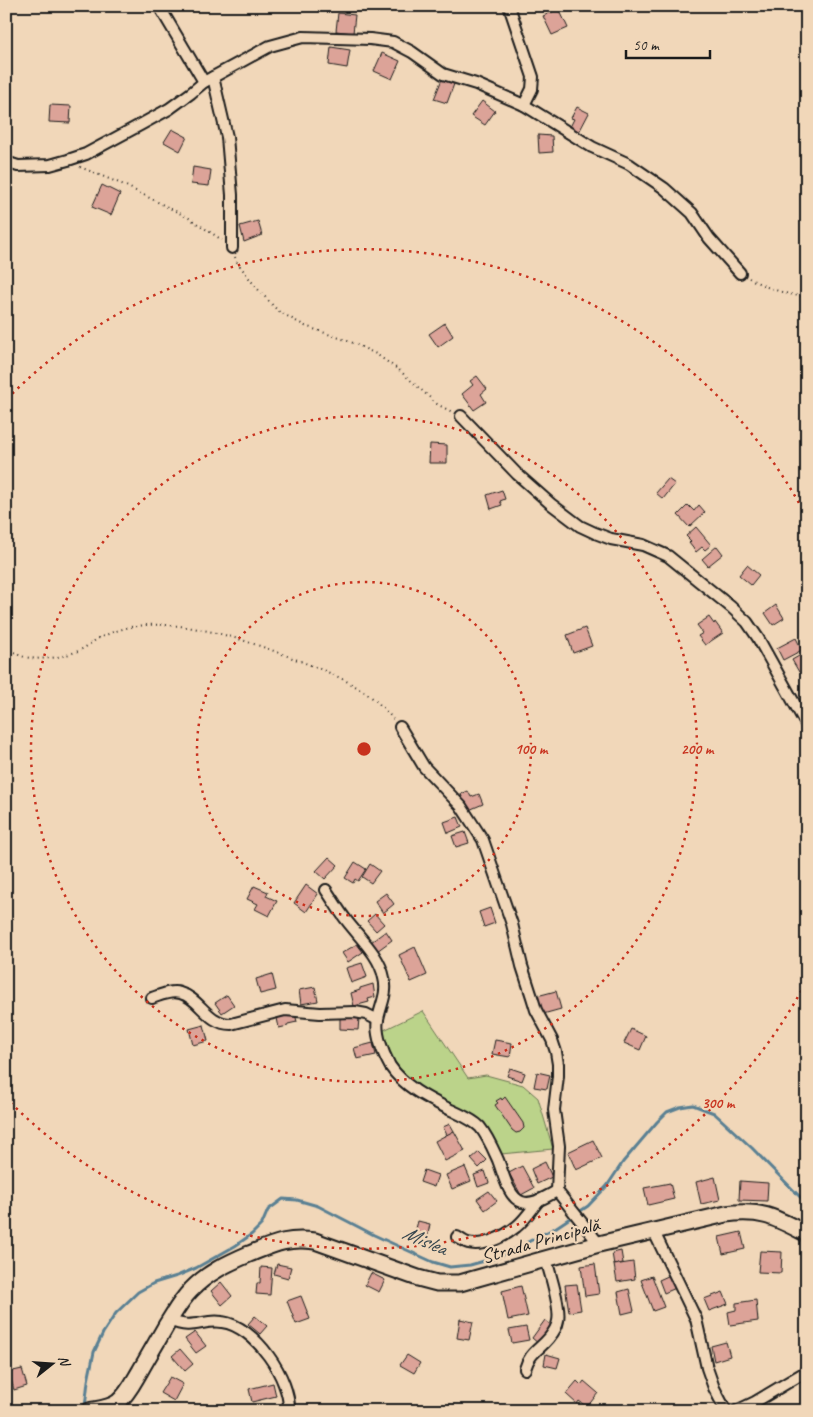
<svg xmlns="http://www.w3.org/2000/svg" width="813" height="1417" viewBox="0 0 813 1417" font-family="Caveat,sans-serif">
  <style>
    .green { fill: #bbd38a; stroke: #6c7853 }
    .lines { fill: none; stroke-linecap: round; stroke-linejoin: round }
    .stream { stroke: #5a8093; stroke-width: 3 }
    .building { fill: #dca398; stroke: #1c1c1c }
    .minor-casing { stroke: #1c1c1c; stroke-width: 14 }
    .secondary-casing { stroke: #1c1c1c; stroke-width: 19 }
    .path { stroke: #1c1c1c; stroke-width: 2; stroke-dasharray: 1 4; stroke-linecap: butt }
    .minor { stroke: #f1d7b9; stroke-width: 10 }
    .secondary { stroke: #f1d7b9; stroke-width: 15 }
    .ring { fill: none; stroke: #c8321e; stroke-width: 2.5; stroke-dasharray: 2.5 5 }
    .labels { text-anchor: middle; stroke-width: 4.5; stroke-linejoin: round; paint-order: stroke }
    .street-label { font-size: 20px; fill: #1c1c1c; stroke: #f1d7b9 }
    .water-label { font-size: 21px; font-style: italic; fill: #36464e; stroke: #f1d7b9 }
    .centre { fill: #c8321e; stroke: #f1d7b9; stroke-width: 2.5 }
    .ring-label { font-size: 15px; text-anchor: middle; font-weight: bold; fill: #c8321e; stroke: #f1d7b9; stroke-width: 4.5; stroke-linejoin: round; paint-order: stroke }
  </style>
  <rect width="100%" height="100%" fill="#f1d7b9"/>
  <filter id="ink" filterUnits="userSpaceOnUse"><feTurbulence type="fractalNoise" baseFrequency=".02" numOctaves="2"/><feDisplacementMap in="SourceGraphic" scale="10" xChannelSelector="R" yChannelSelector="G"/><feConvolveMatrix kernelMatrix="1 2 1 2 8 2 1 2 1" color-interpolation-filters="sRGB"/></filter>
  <g filter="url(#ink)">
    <path class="green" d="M423,1011L468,1078L486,1075L523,1085L538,1098L553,1149L501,1154C495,1145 487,1128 480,1121C472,1112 458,1107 447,1102C412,1087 392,1068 382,1031Z"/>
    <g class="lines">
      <polyline class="stream" points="85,1407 88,1381 94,1352 103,1333 116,1313 138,1292 154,1283 177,1276 196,1268 235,1246 252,1234 262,1224 268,1210 283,1199 297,1200 318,1206 374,1235 433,1262 450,1267 470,1265 499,1257 555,1228 588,1206 607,1186 623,1162 657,1122 667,1112 680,1107 693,1105 714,1113 752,1148 807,1204"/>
    </g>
    <g class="building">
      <polygon points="559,9 568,28 552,35 543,16"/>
      <polygon points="338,13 355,15 353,33 336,31"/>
      <polygon points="331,47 350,50 347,68 329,65"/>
      <polygon points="382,53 400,61 392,79 374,71"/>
      <polygon points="442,79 454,84 447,103 434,99"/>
      <polygon points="482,101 495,111 485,125 471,116"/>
      <polygon points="50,105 71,106 70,123 49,122"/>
      <polygon points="577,107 589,113 579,132 570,127 574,119 571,118"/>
      <polygon points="172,129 187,137 180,151 164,142"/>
      <polygon points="538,135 552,136 553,152 539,153"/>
      <polygon points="193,167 211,170 209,186 191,184"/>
      <polygon points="102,185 120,194 111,215 92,207"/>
      <polygon points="258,221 262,235 244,242 240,226"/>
      <polygon points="445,323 453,336 438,347 429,334"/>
      <polygon points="477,376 487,389 481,394 486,402 474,410 462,394 473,385 470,381"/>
      <polygon points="430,444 447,445 447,463 429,463"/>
      <polygon points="668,479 675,484 663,499 656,493"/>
      <polygon points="502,490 505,499 500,501 502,505 491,509 487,495"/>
      <polygon points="688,505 694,511 699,505 705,512 689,527 678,515"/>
      <polygon points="696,527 711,545 705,550 702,547 696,552 689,543 691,541 686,536"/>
      <polygon points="717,546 723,554 708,566 702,559"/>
      <polygon points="747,565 759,575 751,585 739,575"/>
      <polygon points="776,605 784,618 773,625 765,613"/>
      <polygon points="709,617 714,624 715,622 723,633 705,645 698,636 703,633 697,625"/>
      <polygon points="585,628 592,646 573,653 567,635"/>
      <polygon points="796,638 802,650 783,660 777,648"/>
      <polygon points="806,652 807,654 807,668 799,672 792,660"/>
      <polygon points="468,791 471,797 479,794 483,804 469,810 466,802 464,803 461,794"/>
      <polygon points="458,817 462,827 448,833 444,822"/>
      <polygon points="465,832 469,843 456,847 452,836"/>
      <polygon points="329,857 338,865 325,879 316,871"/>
      <polygon points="355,862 366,869 358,881 355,879 353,883 345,878"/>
      <polygon points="370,864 380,871 371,883 362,877"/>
      <polygon points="306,885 318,894 306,912 294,903"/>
      <polygon points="254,886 268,892 266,896 277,901 269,916 255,909 258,904 247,899"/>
      <polygon points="386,893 394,904 383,913 375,901"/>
      <polygon points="490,908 495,923 484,927 479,912"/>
      <polygon points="375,914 384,924 376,931 367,921"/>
      <polygon points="386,931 392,940 377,951 371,942"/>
      <polygon points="357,944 363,952 348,962 342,953"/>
      <polygon points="415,947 427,975 411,982 399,955"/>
      <polygon points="362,963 367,977 351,983 346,968"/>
      <polygon points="272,974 276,990 260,994 256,979"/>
      <polygon points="373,984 375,997 368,999 369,1002 354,1006 351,993 360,990 360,988"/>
      <polygon points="315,987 318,1001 301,1004 299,990"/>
      <polygon points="556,991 561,1009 543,1014 537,996"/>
      <polygon points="227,995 234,1005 222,1013 215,1003"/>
      <polygon points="295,1013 297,1022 288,1024 288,1026 279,1028 277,1018"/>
      <polygon points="340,1017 359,1018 358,1030 340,1029"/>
      <polygon points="204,1025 208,1041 193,1045 189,1029"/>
      <polygon points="631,1029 646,1036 640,1050 624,1043"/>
      <polygon points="495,1040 512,1043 510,1057 492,1054"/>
      <polygon points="373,1043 376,1055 357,1059 354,1048"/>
      <polygon points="510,1068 525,1073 522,1081 507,1076"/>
      <polygon points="537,1072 550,1075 547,1089 534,1087"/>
      <polygon points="505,1097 523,1123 524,1128 520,1132 516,1133 512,1130 495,1105 498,1103 496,1101 501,1098 502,1100"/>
      <polygon points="450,1124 454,1131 447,1135 443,1127"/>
      <polygon points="454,1131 465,1151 445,1161 435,1141"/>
      <polygon points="593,1140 602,1158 576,1170 568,1152"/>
      <polygon points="479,1152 487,1160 479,1168 471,1159"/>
      <polygon points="545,1162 552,1177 537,1184 531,1169"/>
      <polygon points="522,1166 534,1188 521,1195 509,1173"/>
      <polygon points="465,1167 471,1181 452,1189 446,1175"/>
      <polygon points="424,1170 438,1175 434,1187 420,1182"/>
      <polygon points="485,1171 489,1183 478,1187 474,1175"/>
      <polygon points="715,1177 720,1200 701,1204 696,1182"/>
      <polygon points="740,1181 768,1183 767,1201 739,1200"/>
      <polygon points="670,1183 674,1199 648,1205 644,1188"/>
      <polygon points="489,1191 497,1201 485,1210 477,1199"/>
      <polygon points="418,1221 430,1224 427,1239 414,1236"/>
      <polygon points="741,1232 745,1249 723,1254 719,1237"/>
      <polygon points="621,1251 623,1263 614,1265 612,1253"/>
      <polygon points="760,1251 782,1252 781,1273 758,1272"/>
      <polygon points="633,1262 635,1279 617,1282 614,1265"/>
      <polygon points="277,1264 291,1267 288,1278 274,1274"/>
      <polygon points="595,1264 599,1294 585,1296 581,1266"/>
      <polygon points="261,1267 272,1268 270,1295 256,1294 257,1283 260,1283"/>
      <polygon points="371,1273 385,1280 379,1292 365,1285"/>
      <polygon points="670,1275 676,1288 664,1293 659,1280"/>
      <polygon points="652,1276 664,1307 653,1311 641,1280"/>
      <polygon points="221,1282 232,1296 222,1305 211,1291"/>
      <polygon points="577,1284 581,1310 569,1312 565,1285"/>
      <polygon points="521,1286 528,1316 508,1320 502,1291"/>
      <polygon points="629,1289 634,1311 622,1314 618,1292"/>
      <polygon points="723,1292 728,1304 709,1311 704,1299"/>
      <polygon points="301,1296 310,1319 296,1324 287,1301"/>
      <polygon points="756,1300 758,1321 730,1325 728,1312 736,1310 736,1303"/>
      <polygon points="255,1316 267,1326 260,1334 248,1324"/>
      <polygon points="460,1319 473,1322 469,1340 457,1338"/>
      <polygon points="545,1320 552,1326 539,1344 532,1338"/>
      <polygon points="526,1327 529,1340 512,1343 509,1330"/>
      <polygon points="195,1332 206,1346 196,1353 185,1339"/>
      <polygon points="726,1342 730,1356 714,1361 711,1346"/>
      <polygon points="180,1349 193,1364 185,1371 172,1356"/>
      <polygon points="546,1354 560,1358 557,1368 544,1365"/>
      <polygon points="407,1355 420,1363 414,1373 400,1365"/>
      <polygon points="22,1369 27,1386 14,1390 9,1372"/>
      <polygon points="170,1377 183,1384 174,1401 160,1393"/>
      <polygon points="577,1381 581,1385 584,1381 598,1393 587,1407 579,1401 577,1404 566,1394"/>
      <polygon points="273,1383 276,1396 252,1402 249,1389"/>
    </g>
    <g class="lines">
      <defs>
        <g id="minor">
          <polyline points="159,6 204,82"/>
          <polyline points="509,6 533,77 532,89 524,105"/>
          <polyline points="213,77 227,137 232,195 232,248"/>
          <polyline points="6,162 18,166 50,165 68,160 86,154 140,125 169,109 191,93 204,82 270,46 303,37 370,39 393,42 412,52 443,74 476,84 524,105 592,147 629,164 664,188 692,213 709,238 740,273"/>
          <polyline points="461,416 517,474 551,504 580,526 595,533 611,539 643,545 668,556 731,607 747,622 758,638 807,726"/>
          <polyline points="400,727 424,767 461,806 483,840 512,924 522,966 532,997 536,1010 552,1040 556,1052 558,1064 558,1076 554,1110 559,1146 557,1191 599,1244"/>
          <path d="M326,890C333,900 339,911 347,921C360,938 380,956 384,978C388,993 381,1004 378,1019C375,1033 383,1053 390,1066C404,1087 429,1099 451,1110C461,1115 472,1119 480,1127C488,1137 493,1149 498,1160C503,1172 508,1198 522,1202C533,1206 547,1196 557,1191"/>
          <path d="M152,998C161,995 171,990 180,993C200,998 207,1024 231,1024L285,1010L320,1013L355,1012L366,1014L378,1020"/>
          <polyline points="653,1230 696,1319 707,1368 714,1388 726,1411"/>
          <path d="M457,1237C461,1239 464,1242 468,1243C483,1247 504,1237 516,1227C525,1220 532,1209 539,1200"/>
          <path d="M170,1320C192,1331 202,1319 222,1322C255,1326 291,1379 289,1411"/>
          <path d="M525,1369C530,1352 538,1351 549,1338C553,1333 557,1328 558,1321C561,1307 550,1274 546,1259"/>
          <polyline points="736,1411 755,1402 807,1371"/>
        </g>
        <path id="secondary" d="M89,1411C99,1409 111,1408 118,1402C128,1394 134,1381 140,1371C149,1355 158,1340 167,1324C174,1313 181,1300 191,1290C207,1273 228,1263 249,1254C274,1244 288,1237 315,1241L418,1278L437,1283H460L474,1279L599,1244L726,1214C762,1209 776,1218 807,1234"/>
      </defs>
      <use href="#minor" class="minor-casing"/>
      <use href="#secondary" class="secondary-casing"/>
      <g class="path">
        <polyline points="80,167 124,185 189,218 222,240"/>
        <polyline points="235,257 237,262 255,286 278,311 305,326 351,342 376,354 399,370 437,404 452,412"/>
        <path d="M749,278C766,288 787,295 807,297"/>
        <path d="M6,646C10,649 14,653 19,655C36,662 61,658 78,651C85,648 91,643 97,639C110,633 122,628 137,626C186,619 249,641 295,659C315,667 335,674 353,685C369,693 382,706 393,719"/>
      </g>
      <use href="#minor" class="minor"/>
      <use href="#secondary" class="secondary"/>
    </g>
  </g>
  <g class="ring">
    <circle cx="364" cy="749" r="167"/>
    <circle cx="364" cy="749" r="333"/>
    <path d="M805 984A500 500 0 0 1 7 1099M7 399A500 500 0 0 1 805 514"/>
  </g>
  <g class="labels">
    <g class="street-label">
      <text transform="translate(540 1240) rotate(-16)" y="7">Strada Principală</text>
    </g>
    <g class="water-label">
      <text transform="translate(425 1240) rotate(23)" y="7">Mislea</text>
    </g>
  </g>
  <circle cx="364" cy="749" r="8" class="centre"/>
  <g class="ring-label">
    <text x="531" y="754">100 m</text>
    <text x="697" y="754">200 m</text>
    <text x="718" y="1108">300 m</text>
  </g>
  <rect width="813" height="1417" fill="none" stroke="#f1d7b9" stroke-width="25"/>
  <rect x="12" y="12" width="788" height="1392" fill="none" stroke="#1c1c1c" stroke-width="2" filter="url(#ink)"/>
  <g transform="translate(52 1364) rotate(73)" stroke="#f1d7b9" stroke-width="4" paint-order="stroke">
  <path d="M0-4L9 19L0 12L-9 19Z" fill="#1c1c1c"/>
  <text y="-8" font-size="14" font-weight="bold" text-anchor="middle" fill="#1c1c1c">N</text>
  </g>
  <path d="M626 50v8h84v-8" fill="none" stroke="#1c1c1c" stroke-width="2.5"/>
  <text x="633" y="50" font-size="15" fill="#1c1c1c" stroke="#f1d7b9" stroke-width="4" paint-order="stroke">50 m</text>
</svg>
